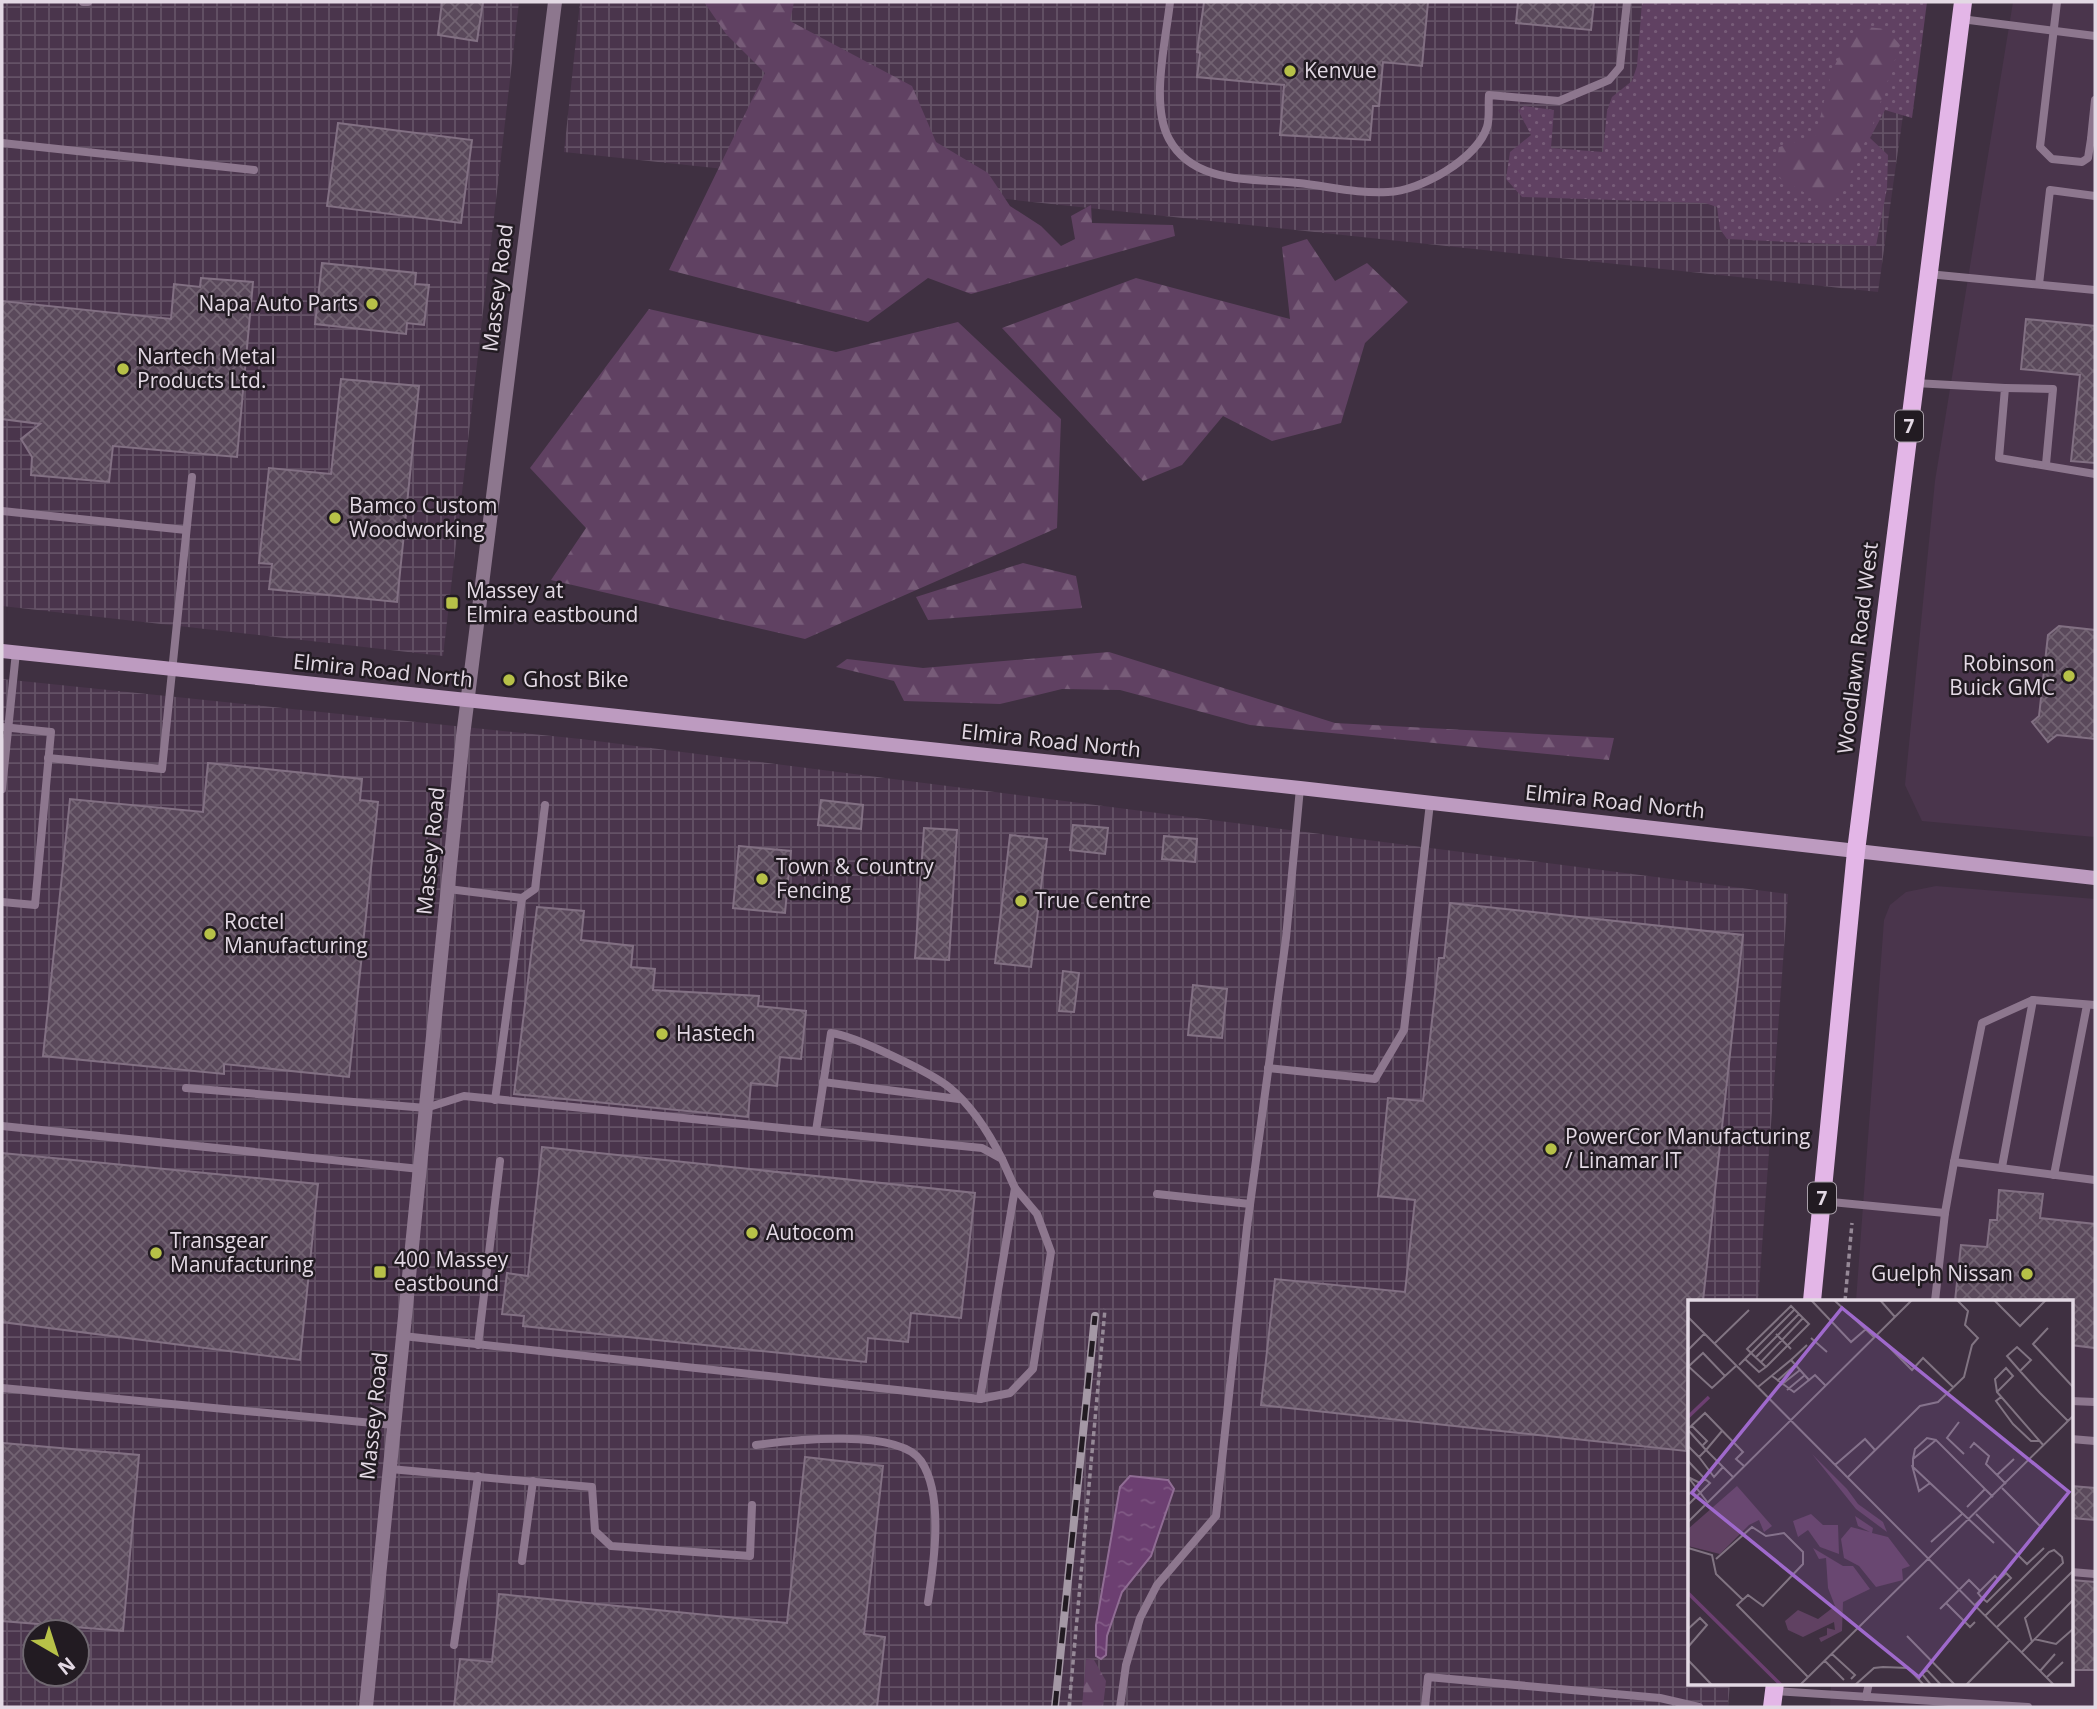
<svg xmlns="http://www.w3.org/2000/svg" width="2097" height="1709" viewBox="0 0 2097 1709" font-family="'Open Sans',sans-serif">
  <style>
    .built { fill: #4a354c }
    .industrial { fill: url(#industrial-grid); fill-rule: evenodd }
    .grass { fill: url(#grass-dots) }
    .forest { fill: url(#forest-firs) }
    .water { fill: url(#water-ripples); stroke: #906d94; stroke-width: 2 }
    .building { fill: url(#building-cross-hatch); stroke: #827083; stroke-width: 2 }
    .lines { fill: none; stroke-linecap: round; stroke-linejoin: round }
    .path { stroke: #968997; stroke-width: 3.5; stroke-dasharray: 5 3.5; stroke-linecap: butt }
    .lane { stroke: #8d778e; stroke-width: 8 }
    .street { stroke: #8d778e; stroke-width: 14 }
    .secondary { stroke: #bd9bc0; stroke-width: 14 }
    .primary { stroke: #e3b6e7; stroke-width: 18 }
    .rail-casing { stroke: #a498a5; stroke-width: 8 }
    .rail { stroke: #221b22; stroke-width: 5; stroke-dasharray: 16; stroke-linecap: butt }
    .poi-dot { fill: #b7c148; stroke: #221b22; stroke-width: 2.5 }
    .labels { text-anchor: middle; stroke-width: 5; stroke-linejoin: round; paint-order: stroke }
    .shield { fill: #221b22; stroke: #a9a0aa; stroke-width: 2 }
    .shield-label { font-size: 19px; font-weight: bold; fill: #e3d9e4 }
    .poi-label { font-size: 21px; fill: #e3d9e4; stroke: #221b22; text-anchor: start }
    .street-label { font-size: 21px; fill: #e3d9e4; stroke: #221b22 }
    .inset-river { fill: none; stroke: #6c3f71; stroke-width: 3.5 }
    .inset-road { fill: none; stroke: #817482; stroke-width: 2 }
    .view { fill: #9f69cc; fill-opacity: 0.15; stroke: #9f69cc; stroke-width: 3.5 }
    .inset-edge { fill: none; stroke: #e3d9e4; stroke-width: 3.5 }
  </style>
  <defs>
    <pattern id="industrial-grid" width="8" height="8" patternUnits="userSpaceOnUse" patternTransform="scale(1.75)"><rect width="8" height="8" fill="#4a354c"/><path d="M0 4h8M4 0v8" fill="none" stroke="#645266"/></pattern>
    <pattern id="grass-dots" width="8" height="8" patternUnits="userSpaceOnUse" patternTransform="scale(1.75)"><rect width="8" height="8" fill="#604162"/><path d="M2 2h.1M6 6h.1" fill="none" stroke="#775c78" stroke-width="1.8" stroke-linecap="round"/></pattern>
    <pattern id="forest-firs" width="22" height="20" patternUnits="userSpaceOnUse" patternTransform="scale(1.75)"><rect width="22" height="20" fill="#604162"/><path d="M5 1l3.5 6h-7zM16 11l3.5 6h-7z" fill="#775c78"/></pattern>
    <pattern id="water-ripples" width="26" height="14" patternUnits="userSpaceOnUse" patternTransform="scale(1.75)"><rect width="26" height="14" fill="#6c3f71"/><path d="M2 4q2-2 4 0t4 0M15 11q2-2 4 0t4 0" fill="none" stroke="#815a85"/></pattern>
    <pattern id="building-cross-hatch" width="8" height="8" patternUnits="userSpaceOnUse" patternTransform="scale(1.75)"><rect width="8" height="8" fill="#5a495b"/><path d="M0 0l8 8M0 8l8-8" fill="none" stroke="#726372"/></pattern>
  </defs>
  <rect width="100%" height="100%" fill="#3f3041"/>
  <g class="built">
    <polygon points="2013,2 2095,2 2095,837 1922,821 1905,785 1935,481"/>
    <polygon points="1936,886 2095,899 2095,1707 1830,1707 1831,1683 2071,1683 2071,1301 1856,1301 1884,920 1890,905 1906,892"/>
  </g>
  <g class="industrial">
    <polygon points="2,2 519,2 443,656 2,606"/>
    <polygon points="580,2 1919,2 1878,292 564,152"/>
    <path d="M2,679L581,739L1788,894L1758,1301H1689V1683H1730L1728,1707H2ZM35,1632H77V1674H35Z"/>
  </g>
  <polygon class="grass" points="1642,2 1927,2 1912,118 1885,110 1870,138 1888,155 1887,188 1876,246 1727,239 1720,229 1717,207 1705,203 1522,197 1506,179 1510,152 1531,135 1518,110 1524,106 1554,110 1551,148 1603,152 1607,111 1612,97 1632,81 1637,66"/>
  <g class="forest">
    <polygon points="704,2 794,2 790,21 912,86 936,142 988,173 1010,206 1041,226 1061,246 1075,239 1071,216 1091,205 1092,223 1173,225 1175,236 971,294 928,278 868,322 669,270 765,73 726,34"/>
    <path d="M1866,27L1886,29L1900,45L1872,127L1848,178L1824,204L1774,175L1779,147L1815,136C1829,93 1826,56 1866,27Z"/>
    <polygon points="1307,239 1335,281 1367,263 1408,302 1365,343 1341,423 1272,441 1223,416 1182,465 1143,481 1002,328 1136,278 1290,319 1282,247"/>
    <polygon points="649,309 836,352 958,322 1061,419 1057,528 805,639 551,580 586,528 530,468"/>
    <polygon points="1023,563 1076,576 1082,608 928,620 916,597"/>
    <polygon points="1109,652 1335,723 1614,738 1609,760 1250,725 1120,690 1062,689 1000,704 904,701 894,681 836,667 847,659 923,668"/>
    <polygon points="1086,1659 1094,1660 1106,1681 1103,1707 1082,1707"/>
  </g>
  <polygon class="water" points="1130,1476 1168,1480 1174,1489 1151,1556 1122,1592 1107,1636 1106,1655 1101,1659 1096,1656 1096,1625 1120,1487"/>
  <g class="building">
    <polygon points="442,2 483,2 477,41 438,35"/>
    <polygon points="1204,2 1428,2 1422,66 1383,62 1379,106 1373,106 1370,140 1280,135 1284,85 1197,77 1200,53 1197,52"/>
    <polygon points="1518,2 1594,2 1591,30 1516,23"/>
    <polygon points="338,123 472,140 461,223 327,206"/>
    <polygon points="322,263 416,273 415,284 429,285 424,325 407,323 406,334 315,324"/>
    <polygon points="201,278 253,282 237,457 113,446 109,482 31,475 32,457 21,439 40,424 2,419 2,301 171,319 174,284 200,287"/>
    <polygon points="2026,319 2095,326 2095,463 2071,461 2080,375 2021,369"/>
    <polygon points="341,379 419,386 397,602 269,589 272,564 259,563 269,468 331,474"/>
    <polygon points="2059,626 2095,630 2095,739 2057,735 2048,742 2032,722 2039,716 2048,635"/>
    <polygon points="208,763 362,779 360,800 378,802 349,1077 224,1064 224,1074 43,1056 70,799 203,812"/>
    <polygon points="821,800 863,805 861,829 818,825"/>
    <polygon points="1073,825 1108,828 1105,854 1070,850"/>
    <polygon points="924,828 957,830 949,960 915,958"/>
    <polygon points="1010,835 1047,839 1031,967 995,963"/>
    <polygon points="1164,836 1197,839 1195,862 1162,859"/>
    <polygon points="739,846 791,851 785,913 733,908"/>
    <polygon points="1450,903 1743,935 1703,1301 1689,1301 1686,1451 1261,1405 1275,1279 1405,1292 1415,1200 1378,1196 1388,1098 1423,1101 1439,958 1444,958"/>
    <polygon points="537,907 584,911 581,940 633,946 631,967 655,969 653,990 759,996 758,1006 806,1011 801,1059 780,1057 777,1086 751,1083 748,1117 514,1094"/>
    <polygon points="1063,971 1079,973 1074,1012 1059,1011"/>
    <polygon points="1193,985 1227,989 1222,1038 1188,1035"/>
    <polygon points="542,1147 975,1193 961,1318 911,1313 908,1342 868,1338 866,1362 523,1326 524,1316 502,1314 507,1273 528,1276"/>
    <polygon points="2,1153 318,1184 300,1360 2,1322"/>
    <polygon points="1999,1190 2043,1194 2040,1218 2095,1224 2095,1348 2071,1345 2071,1301 1955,1301 1961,1245 1987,1247 1990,1220 1997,1220"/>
    <polygon points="3,1443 139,1455 123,1631 2,1621"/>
    <polygon points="805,1457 883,1466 864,1634 885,1637 877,1707 454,1707 460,1659 492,1662 499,1594 787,1623"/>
    <polygon points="2071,1486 2095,1488 2095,1520 2071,1518"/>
    <polygon points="2071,1580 2095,1582 2095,1670 2071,1670"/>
  </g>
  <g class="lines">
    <g class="path">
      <polyline points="1845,1301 1852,1223"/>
      <polyline points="1069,1707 1105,1309"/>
    </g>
    <g class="lane">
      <polyline points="83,2 88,2"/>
      <path d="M1170,2C1166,40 1150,104 1169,139C1194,185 1252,178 1298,183C1327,186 1359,194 1388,192C1420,191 1477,159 1487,127C1490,118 1488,105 1489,95L1559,101L1609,80L1620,67L1627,2"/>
      <polyline points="2057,2 2040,147 2052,159 2082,162 2088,158 2091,139"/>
      <polyline points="1961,19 2095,36"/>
      <polyline points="2095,100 2091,139 2095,140"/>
      <polyline points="2,143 254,170"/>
      <polyline points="1928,274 2095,290"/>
      <polyline points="2039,284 2050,190 2095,196"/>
      <polyline points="1915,383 2005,388 1999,458 2095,474"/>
      <polyline points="2005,388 2053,389 2046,464"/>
      <polyline points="2,511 186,530"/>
      <polyline points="2,727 51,732 35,905 2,902"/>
      <polyline points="48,758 162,769 192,477"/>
      <polyline points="2,789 16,652"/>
      <polyline points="448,889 522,898"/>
      <polyline points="1268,1068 1375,1079 1404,1030 1430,803"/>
      <polyline points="823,1082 959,1099"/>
      <polyline points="186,1088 426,1108 464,1096 982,1148 1002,1159 1015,1188 980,1399 403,1336"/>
      <polyline points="495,1100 522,898 535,889 545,805"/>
      <polyline points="2,1126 420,1169"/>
      <path d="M816,1131L831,1033C853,1035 932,1073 950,1088C973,1107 989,1133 1002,1159"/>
      <polyline points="1954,1162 1982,1023 2033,1000 2095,1005"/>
      <polyline points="2002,1167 2033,1000"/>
      <polyline points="2054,1175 2087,1005"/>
      <polyline points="1157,1194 1250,1204"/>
      <polyline points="1821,1201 1945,1213 1954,1162 2095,1180"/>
      <polyline points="1935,1301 1945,1213"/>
      <polyline points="478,1345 500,1161"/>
      <polyline points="2,1388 394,1425"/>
      <polyline points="980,1399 1010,1393 1033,1369 1051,1252 1037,1214 1015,1188"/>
      <polyline points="2071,1401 2095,1402"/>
      <polyline points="2071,1439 2095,1441"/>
      <path d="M756,1445C792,1440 899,1428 921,1461C944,1495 934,1563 928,1602"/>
      <polyline points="390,1469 592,1487 595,1531 611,1546 750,1556 752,1505"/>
      <polyline points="522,1561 533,1481"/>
      <polyline points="2071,1572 2095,1574"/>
      <polyline points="454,1645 478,1476"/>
      <polyline points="1774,1691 2028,1707"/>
      <polyline points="1866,1697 1869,1683"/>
      <polyline points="1120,1707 1126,1665 1140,1618 1157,1585 1216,1516 1247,1227 1286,938 1300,788"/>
      <polyline points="1425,1707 1428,1677 1660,1698 1699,1707"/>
    </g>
    <polyline class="street" points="366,1707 463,736 555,2"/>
    <polyline class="secondary" points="2,651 1300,788 2095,878"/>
    <g class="primary">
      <polyline points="1812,1301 1856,851 1963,2"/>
      <polyline points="1772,1707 1775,1683"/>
    </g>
    <defs>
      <polyline id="rail" points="1055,1707 1095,1316"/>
    </defs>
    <use href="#rail" class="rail-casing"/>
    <use href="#rail" class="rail"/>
  </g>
  <g class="poi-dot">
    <circle cx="1290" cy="71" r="7"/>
    <circle cx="372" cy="304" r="7"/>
    <circle cx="123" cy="369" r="7"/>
    <circle cx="335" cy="518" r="7"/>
    <rect x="445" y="596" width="14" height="14" rx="3.5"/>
    <circle cx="2069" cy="676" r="7"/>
    <circle cx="509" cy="680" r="7"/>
    <circle cx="762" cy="879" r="7"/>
    <circle cx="1021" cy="901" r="7"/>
    <circle cx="210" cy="934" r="7"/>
    <circle cx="662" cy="1034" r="7"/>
    <circle cx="1551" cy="1149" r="7"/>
    <circle cx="752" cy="1233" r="7"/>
    <circle cx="156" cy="1253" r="7"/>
    <rect x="373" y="1265" width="14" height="14" rx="3.5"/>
    <circle cx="2027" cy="1274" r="7"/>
  </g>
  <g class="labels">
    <g class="shield">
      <rect x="1895" y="410.5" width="28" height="31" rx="5"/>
      <rect x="1808" y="1182.5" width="28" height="31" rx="5"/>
    </g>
    <g class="shield-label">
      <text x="1909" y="433">7</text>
      <text x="1822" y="1205">7</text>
    </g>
    <g class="poi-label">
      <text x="1304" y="78">Kenvue</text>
      <text x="358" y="311" text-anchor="end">Napa Auto Parts</text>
      <text x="137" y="364">Nartech Metal<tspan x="137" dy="24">Products Ltd.</tspan></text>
      <text x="349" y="513">Bamco Custom<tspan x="349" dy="24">Woodworking</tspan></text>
      <text x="466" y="598">Massey at<tspan x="466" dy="24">Elmira eastbound</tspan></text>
      <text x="2055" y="671" text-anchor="end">Robinson<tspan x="2055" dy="24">Buick GMC</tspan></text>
      <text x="523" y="687">Ghost Bike</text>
      <text x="776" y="874">Town &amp; Country<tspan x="776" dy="24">Fencing</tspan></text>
      <text x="1035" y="908">True Centre</text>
      <text x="224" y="929">Roctel<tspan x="224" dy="24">Manufacturing</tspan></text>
      <text x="676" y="1041">Hastech</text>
      <text x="1565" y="1144">PowerCor Manufacturing<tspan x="1565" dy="24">/ Linamar IT</tspan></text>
      <text x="766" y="1240">Autocom</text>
      <text x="170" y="1248">Transgear<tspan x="170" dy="24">Manufacturing</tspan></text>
      <text x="394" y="1267">400 Massey<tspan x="394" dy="24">eastbound</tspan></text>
      <text x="2013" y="1281" text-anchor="end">Guelph Nissan</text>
    </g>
    <g class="street-label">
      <text transform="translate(498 288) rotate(-83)" y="7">Massey Road</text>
      <text transform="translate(1858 648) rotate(-83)" y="7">Woodlawn Road West</text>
      <text transform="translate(383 671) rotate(6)" y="7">Elmira Road North</text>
      <text transform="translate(1051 741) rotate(6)" y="7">Elmira Road North</text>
      <text transform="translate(1615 802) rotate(6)" y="7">Elmira Road North</text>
      <text transform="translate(431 851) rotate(-84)" y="7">Massey Road</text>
      <text transform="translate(374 1416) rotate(-84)" y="7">Massey Road</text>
    </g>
  </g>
  <g transform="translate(1688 1300)">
    <rect width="385" height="385" fill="#3f3041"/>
    <path d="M49,186L84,226L76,232L71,220L61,225L32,254L0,246V229Z" fill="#604162"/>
    <path d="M124,154L159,189L170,204L195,222L199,232L168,209ZM123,214L135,225H150L151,254L132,247L120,230L110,237L105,221ZM167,216L185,228L184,233L200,237L222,266L214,269L215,280L188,287L171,266L156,258L153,239L163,227L182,232L170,226ZM125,248L155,266H165L182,289L155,302L154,331L133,342L131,338L139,335V328L147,330L146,322L115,337L100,330L97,321L110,310L130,319L147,306L140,288L138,258L131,259Z" fill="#604162"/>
    <path class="inset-river" d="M0,117L21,97M0,293L93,385"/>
    <path class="inset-road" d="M123,0L163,42L178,29M146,0L186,37M192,0L207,17M306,0L332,26L358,0M0,17L366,385M360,28L345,44L385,87M88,34L103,49M190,36L224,70L235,58L266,88M123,38L139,52M27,43L61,10M0,50L16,34M63,53L59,49L103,6L121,24L78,67M63,53L106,10M68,57L111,14M103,60L119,45M73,62L115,18M51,65L63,53L78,67L71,72L57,59M0,66L24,88L49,65M1,66L15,53L37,76M332,71L343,60L329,47L319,56L332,71L352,93L380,121M84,76L106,92L121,80M89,81L107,65M93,85L112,70M70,87L103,60L121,80L127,75L138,86M99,90L117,75M309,92L325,76L318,68L307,79L309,92L356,146M313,97L308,101L325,124L343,141H351M271,122L259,138L276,154M4,126L19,141L15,145M0,129L17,113L55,152L48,159L56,166M0,130L18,150L11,157L0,146M34,131L18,150L46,178M282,148L286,143L301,156L298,164L318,184M11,157L26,177L35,167M225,159L227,149L239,138L248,140M0,161L17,179L0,195M147,165L177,139L187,150M224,165L231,191L242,183M309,175L326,159M159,178L232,106L250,102L276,77L284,45L290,38L277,25L280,11L269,0M12,183L0,177L20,203M314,188L354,228M305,197L248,140L225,159V167L306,243M0,205L22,183L17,179M279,207L297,189M288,214L339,264L356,248M0,222L224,0M243,242L274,214M0,248L24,255L28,274L55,300M28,259L64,227L78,236L96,233L115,252V264L75,306L60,295L49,305L120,377M258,303L282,327L287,322M287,305L294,298L311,280L318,273L323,278L299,302L294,298L290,293L307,276L311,280M252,309L281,280L292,291M297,316L361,252L366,250L374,257L375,263L309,327M0,329L12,318L19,325L0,347M219,336L267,385M346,339L368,344L385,329M344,342L337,318L385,271M334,352L385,300M144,354L167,375L163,379M0,360L24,385M137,361L156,380M352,371L367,354M359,377L375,362M112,385L385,116M167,385L186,368L195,367L220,368L236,385M243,385L234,374L239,370L253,385M278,385L322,340"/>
    <path class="view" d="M154,8L381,192L231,377L4,193Z"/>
    <rect width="385" height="385" class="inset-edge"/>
  </g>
  <rect width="2097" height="1709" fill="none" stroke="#e3d9e4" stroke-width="7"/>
  <g transform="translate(56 1653) rotate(141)"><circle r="33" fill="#221b22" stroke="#6f6770" stroke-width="2"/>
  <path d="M0-5L12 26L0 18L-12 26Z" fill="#b7c148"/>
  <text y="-10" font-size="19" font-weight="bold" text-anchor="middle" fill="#e3d9e4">N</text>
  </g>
</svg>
